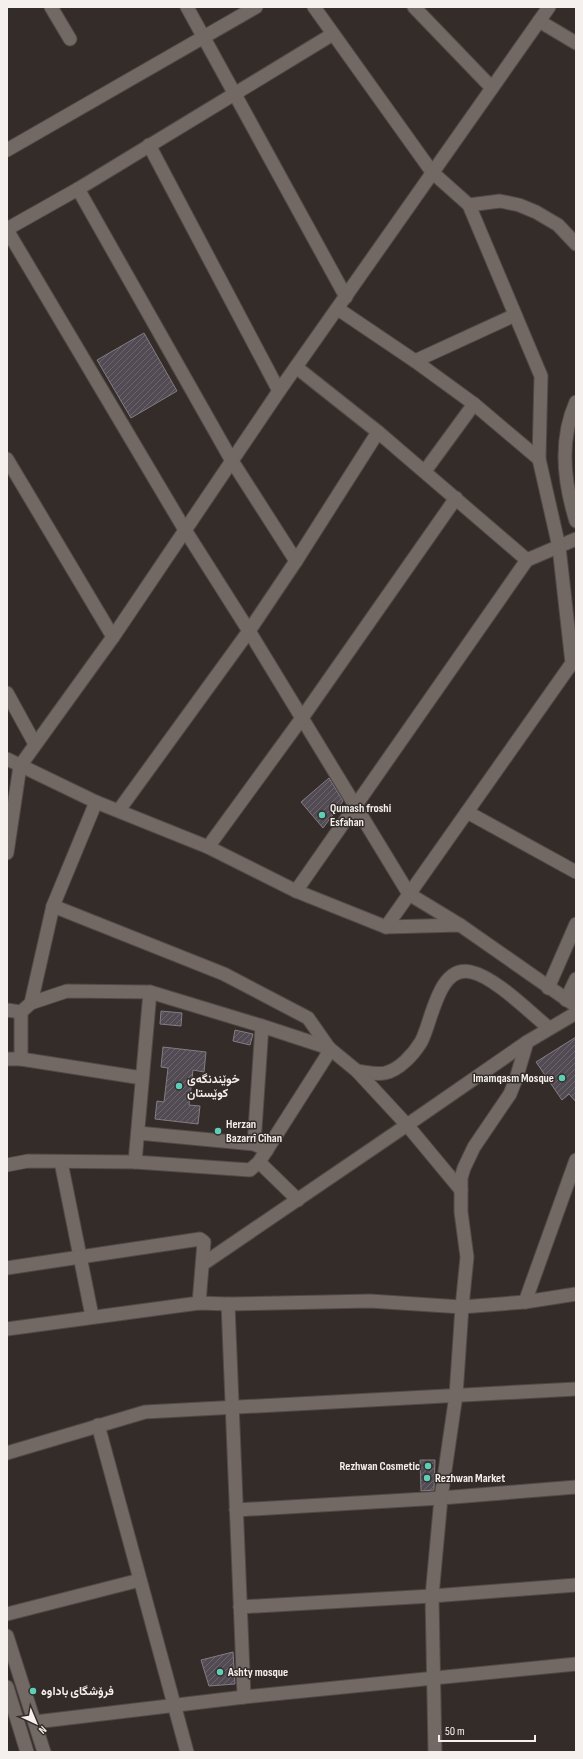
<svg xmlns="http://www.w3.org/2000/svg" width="583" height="1759" viewBox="0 0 583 1759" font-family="'Sofia Sans Condensed',Vazirmatn,sans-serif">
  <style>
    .building { fill: url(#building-hatch); stroke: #837c84 }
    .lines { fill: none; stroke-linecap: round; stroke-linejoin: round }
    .minor-casing { stroke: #504946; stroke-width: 15 }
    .minor { stroke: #726864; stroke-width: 13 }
    .poi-dot { fill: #5eceb8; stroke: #342c28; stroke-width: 1.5 }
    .labels { text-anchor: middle; stroke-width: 3; stroke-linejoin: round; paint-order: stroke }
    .poi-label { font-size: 12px; font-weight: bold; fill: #f5f0ed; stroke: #342c28; text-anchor: start }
  </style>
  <defs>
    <pattern id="building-hatch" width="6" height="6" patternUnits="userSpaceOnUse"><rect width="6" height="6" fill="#524b53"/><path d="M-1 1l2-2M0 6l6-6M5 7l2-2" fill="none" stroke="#6c656c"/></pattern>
  </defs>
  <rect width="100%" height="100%" fill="#342c28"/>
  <g class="building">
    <polygon points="144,333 177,391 131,418 97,360"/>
    <polygon points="329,778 343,801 323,828 301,802"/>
    <polygon points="161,1011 182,1013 181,1026 160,1024"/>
    <polygon points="235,1030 253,1034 250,1045 233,1041"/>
    <polygon points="576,1037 576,1102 569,1094 562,1100 536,1062"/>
    <polygon points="163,1047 206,1052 204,1072 193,1070 189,1105 200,1106 198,1124 155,1119 157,1101 164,1102 168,1068 161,1067"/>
    <polygon points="420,1460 435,1460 434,1490 421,1491"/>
    <polygon points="233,1652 235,1684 209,1686 201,1660"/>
  </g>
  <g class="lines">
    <defs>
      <g id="minor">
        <polyline points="51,7 70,39"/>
        <polyline points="187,7 346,297"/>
        <polyline points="314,7 432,172 469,205 500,201 519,205 536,212 558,225 576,244"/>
        <polyline points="414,7 492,88"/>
        <polyline points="539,21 576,43"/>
        <polyline points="149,145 279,391"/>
        <polyline points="7,150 256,7"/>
        <polyline points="78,189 232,461 296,561"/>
        <polyline points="7,229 78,189 333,34"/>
        <polyline points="7,230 185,530 249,631 409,894 460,925"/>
        <polyline points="338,309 415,361 474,404 539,459"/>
        <polyline points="415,361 515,315"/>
        <polyline points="296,367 378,432 527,560"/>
        <path d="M576,402C559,440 564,483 576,521"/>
        <polyline points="7,459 113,637"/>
        <polyline points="425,471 474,404"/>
        <polyline points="7,693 35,744"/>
        <polyline points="7,759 96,802 208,847 296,891 386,927 460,925 576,1006"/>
        <polyline points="119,810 249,631 296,561 378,432"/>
        <polyline points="467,812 576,872"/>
        <polyline points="208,847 302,718 456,498"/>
        <polyline points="7,853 20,766 113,637 279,391 549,7"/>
        <polyline points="296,891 527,560 576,539"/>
        <polyline points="53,906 224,974 308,1018 329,1048"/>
        <polyline points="386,927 572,663 559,547 539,459 541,376 469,205"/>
        <polyline points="548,988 576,924"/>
        <polyline points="566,1000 576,979"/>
        <polyline points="31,1003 53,906 96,802"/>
        <polyline points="7,1010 21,1012 31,1003 67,991 150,992 262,1026 329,1048"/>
        <polyline points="7,1059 21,1059 142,1078"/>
        <polyline points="21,1059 21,1012"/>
        <path d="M357,1071C366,1072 376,1075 385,1073C399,1070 413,1055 421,1042C432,1022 438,964 471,972C495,977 529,1012 549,1028"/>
        <polyline points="138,1133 254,1144 267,1150"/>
        <polyline points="254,1144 262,1026"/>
        <polyline points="61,1162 92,1316"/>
        <polyline points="135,1162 150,992"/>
        <polyline points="259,1162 298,1200"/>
        <polyline points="7,1165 28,1161 135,1162 250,1170 259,1162 326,1057 329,1048 357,1071 407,1125 461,1190"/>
        <polyline points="203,1264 407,1125 527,1042"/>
        <polyline points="7,1268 200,1239 204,1242 199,1303"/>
        <polyline points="525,1302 576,1160"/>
        <polyline points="228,1304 244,1697"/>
        <polyline points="7,1329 199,1303 228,1304 370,1301 462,1307 525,1302 576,1294"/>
        <polyline points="98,1425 187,1752"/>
        <polyline points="7,1453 145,1412 576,1389"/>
        <polyline points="236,1510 441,1498 576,1487"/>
        <polyline points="240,1607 432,1596 576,1585"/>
        <polyline points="7,1614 140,1580"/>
        <polyline points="7,1636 44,1752"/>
        <polyline points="7,1687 27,1752"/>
        <polyline points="35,1722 244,1697 576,1664"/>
        <polyline points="435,1752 432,1596 441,1498 456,1395 462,1307 467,1257 461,1212 461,1178 464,1168 474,1147 510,1094 516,1079 527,1042 576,1013"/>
      </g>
    </defs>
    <use href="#minor" class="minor-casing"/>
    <use href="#minor" class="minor"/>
  </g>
  <g class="poi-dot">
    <circle cx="322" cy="815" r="4"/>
    <circle cx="562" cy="1078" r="4"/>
    <circle cx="179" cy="1086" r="4"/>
    <circle cx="218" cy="1131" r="4"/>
    <circle cx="428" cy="1466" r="4"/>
    <circle cx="427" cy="1478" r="4"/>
    <circle cx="220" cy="1672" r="4"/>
    <circle cx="33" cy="1691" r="4"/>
  </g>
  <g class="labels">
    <g class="poi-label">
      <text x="330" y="812">Qumash froshi<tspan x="330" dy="14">Esfahan</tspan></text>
      <text x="554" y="1082" text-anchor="end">Imamqasm Mosque</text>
      <text x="187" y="1083">خوێندنگەی<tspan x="187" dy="14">کوێستان</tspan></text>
      <text x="226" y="1128">Herzan<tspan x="226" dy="14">Bazarrî Cîhan</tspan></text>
      <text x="420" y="1470" text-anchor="end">Rezhwan Cosmetic</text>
      <text x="435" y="1482">Rezhwan Market</text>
      <text x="228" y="1676">Ashty mosque</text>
      <text x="41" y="1695">فرۆشگای باداوە</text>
    </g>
  </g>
  <rect width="583" height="1759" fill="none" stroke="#f5f0ed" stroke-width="16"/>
  <g transform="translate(36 1723) rotate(136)" stroke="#342c28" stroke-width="3" paint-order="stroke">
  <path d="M0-3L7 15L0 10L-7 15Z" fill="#f5f0ed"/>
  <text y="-6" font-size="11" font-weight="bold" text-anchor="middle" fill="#f5f0ed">N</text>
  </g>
  <path d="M439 1735v6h96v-6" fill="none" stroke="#f5f0ed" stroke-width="2"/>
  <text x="445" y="1735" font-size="12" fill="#f5f0ed" stroke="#342c28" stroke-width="3" paint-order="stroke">50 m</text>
</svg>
